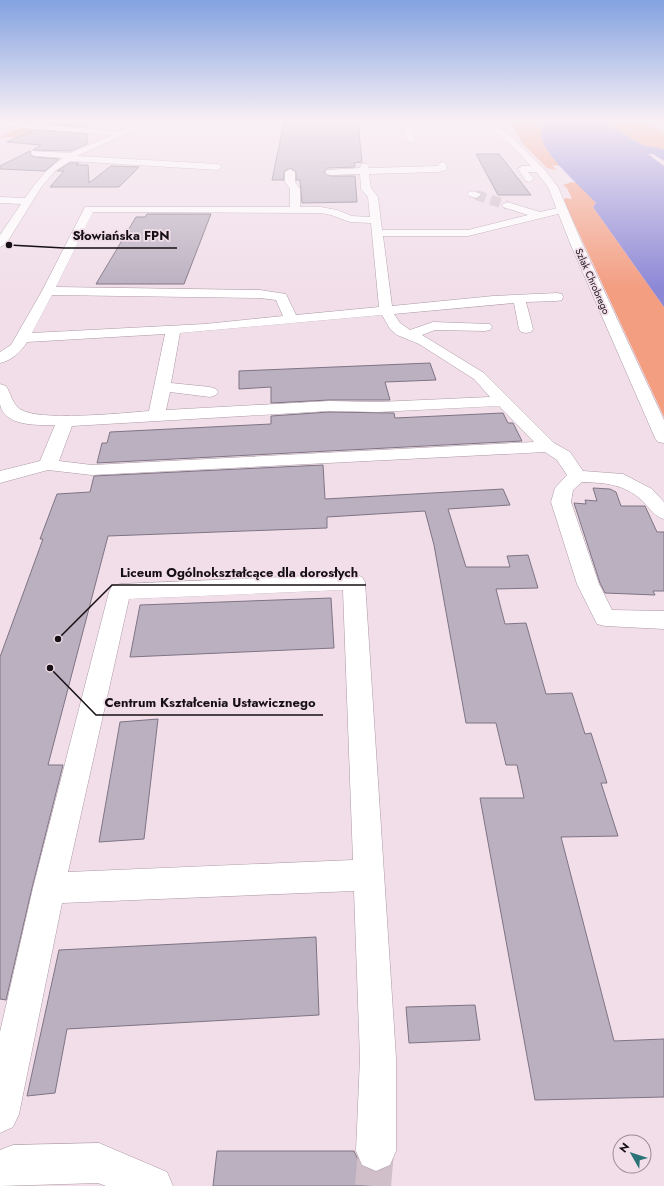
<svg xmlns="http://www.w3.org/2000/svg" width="664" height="1186" viewBox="0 0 664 1186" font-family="Jost,sans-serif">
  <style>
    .green { fill: #f39e81 }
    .water { fill: #8d88d6 }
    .building { fill: #bbb0c0; stroke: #7f7484 }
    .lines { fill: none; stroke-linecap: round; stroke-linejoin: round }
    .minor-tunnel-far1 { stroke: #d0bfc9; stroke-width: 10; stroke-dasharray: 10 5.5; stroke-linecap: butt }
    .minor-tunnel { stroke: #d0bfc9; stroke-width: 36; stroke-dasharray: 36 18; stroke-linecap: butt }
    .minor-casing { stroke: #ac99a4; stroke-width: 1 }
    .major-casing { stroke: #ac99a4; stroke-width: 1 }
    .minor { fill: #fff; fill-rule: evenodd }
    .major { fill: #fff; fill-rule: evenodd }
    .labels { text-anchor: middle; stroke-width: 3.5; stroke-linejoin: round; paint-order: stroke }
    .far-street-label { font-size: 10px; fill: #160f13; stroke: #f1dee9 }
    .leader { fill: none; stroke: #160f13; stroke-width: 1.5 }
    .callout-dot { fill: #160f13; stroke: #f1dee9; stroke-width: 1.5 }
    .callout-label { font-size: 13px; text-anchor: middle; font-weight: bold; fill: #160f13; stroke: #f1dee9; stroke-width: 3.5; stroke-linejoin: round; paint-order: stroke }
  </style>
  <rect width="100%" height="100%" fill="#f1dee9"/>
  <g class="green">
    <polygon points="516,122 543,122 542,138 546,148 561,166 552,165 556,170 547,168 523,144 511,124"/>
    <polygon points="605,122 648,123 654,125 664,134 664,149 642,145"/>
    <path d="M19,128L54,130C34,139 21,138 0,137Z"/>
    <polygon points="572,182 577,183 596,203 593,207 664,307 664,417 564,201 565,198 572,199 567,188 563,185"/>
  </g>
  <path class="water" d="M543,122H605L642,145L664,149V161L653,154H648L664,166V307L593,207L596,203C583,189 545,156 542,138C541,132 543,127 543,122Z"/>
  <g class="building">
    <polygon points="54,122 87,122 87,127 49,124"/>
    <polygon points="284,122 358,122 362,162 354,163 355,167 327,168 324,172 330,176 355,176 357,202 302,203 300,180 296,180 296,172 291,168 284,171 284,180 272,180"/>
    <polygon points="35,130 87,134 87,144 70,151 33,150 41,145 7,142"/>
    <polygon points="30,151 31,156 35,157 59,159 45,171 0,169 0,166"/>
    <polygon points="476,154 499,154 531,195 498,195"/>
    <polygon points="70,163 79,163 76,165 88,165 89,183 111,166 139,167 119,187 50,187 64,171 57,171"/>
    <polygon points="147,214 211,214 184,284 96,284 136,217 145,217"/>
    <polygon points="430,363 436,380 385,382 390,400 329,400 271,403 271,387 239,389 239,371"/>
    <polygon points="329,412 394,413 395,418 503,413 508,423 513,423 522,441 97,463 102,443 107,443 110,432 271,424 271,416"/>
    <polygon points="323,465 325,499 503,489 510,505 448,509 466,567 510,567 507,556 528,555 538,588 496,589 505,624 526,623 546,694 572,693 585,734 591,733 607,783 601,783 618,836 561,837 614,1041 664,1039 664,1097 535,1100 480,798 524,798 517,765 506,765 496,723 466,723 434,545 425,511 327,517 327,528 108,536 48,765 63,765 32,888 6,1000 0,999 0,657 43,539 40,539 57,494 90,492 94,476"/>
    <polygon points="593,488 610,489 616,492 621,506 645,506 657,532 664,532 664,591 653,591 655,595 605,593 600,583 574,503 586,504 585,500 597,501"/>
    <polygon points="331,598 334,648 130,657 140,605"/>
    <polygon points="158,719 144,839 99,842 120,722"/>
    <polygon points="316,937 319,1015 67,1029 55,1093 27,1096 59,950"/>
    <polygon points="475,1005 480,1040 409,1043 406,1007"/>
    <polygon points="217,1151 354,1151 361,1166 375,1172 391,1166 392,1163 389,1186 213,1186"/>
  </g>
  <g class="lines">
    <polyline class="minor-tunnel-far1" points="476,195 507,205"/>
    <polyline class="minor-tunnel" points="373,1186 376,1151"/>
    <defs>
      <g id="minor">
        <path d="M0,122L121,131L142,122H153L77,156L218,164L222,167L218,170L70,161L55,171L42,186L6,244L0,247V235L21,204L0,203V197L25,198C36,182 46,169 63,158L35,156L32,155L31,153L32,151L70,153L112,135L0,126Z"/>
        <polygon points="402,122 410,122 415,140 414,142 408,142 407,140"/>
        <polygon points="651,122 660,122 664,125 664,130"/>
        <path d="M443,162L446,163L447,168L446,170L438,172L369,174L371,188L378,197L382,230H468L528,215L503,207L502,205L507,202L540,212L562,207L567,210L566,212L468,236H383L392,306L493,296L557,293L562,294L563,297L562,300L557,301L526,302L533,329L531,332L526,333L521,332L519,329L514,303L394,314L400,323L410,330L433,322L490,324L492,327L490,330L485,331L435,330L422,335L484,373L554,443L570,452L583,471L623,474L652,489L664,502V519C652,516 648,504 638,497C620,483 603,483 582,482L573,490L571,502L599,584L612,610L664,611V629L605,626L597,624L577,584L551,502L555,488L567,475L557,460L545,452L92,475L48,470L0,483V471L40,461L55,425C38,425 4,427 0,404C0,397 0,390 0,384L6,386C10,392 13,405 20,409C37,422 124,413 149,411L165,334L27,342C21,352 11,361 0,363V352L11,345L15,338L42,291L85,207H290V189L285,182V172L290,169L295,172V182L300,189V207H321L337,210L352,216L370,217L368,197L361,189L360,174L330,175L327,174L325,172L327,170L360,168L361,164H367L369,168L438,166L440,163ZM93,212L321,213L331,215L350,222L371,223L379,307L296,315L286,294L260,290L56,287ZM52,295L260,298L276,300L283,316L205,324L32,333ZM382,315L390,329L397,335L419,344L474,379L490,397L378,402L329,401L166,410L170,392L210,397L216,395L218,392L216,389L210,387L171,383L180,333ZM499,406L534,442L92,465L59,461L72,426L329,411L378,412Z"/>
        <polygon points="522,166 539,166 543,169 539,172 528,172 534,179 529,182 526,181 518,169"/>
        <polygon points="472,191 479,193 481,195 476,198 469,196 467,194 469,192"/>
        <path d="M354,574L362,577L365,582L396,1058V1151L390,1165L376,1171L362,1165L356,1151L360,1058L354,891L62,903L19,1114L13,1127L0,1133V1032L33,888L109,592L112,586L120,584ZM343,590L353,860L68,872L129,599Z"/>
        <polygon points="99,1143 167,1172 173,1186 106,1186 98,1183 0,1186 0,1150 13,1145"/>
      </g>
      <polygon id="major" points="481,122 491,122 514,139 545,170 558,187 582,243 664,420 664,443 658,442 655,438 570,243 548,187 538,174 519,153 498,134"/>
    </defs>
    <use href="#minor" class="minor-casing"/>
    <use href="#major" class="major-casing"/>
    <use href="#minor" class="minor"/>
    <use href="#major" class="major"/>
  </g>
  <linearGradient id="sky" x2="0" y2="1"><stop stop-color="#83a2e1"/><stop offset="0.42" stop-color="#f9f0f5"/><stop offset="1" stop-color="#f9f0f5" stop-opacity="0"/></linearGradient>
  <rect width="664" height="288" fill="url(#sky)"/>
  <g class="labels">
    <g class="far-street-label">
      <text transform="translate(593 281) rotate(66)" y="4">Szlak Chrobrego</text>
    </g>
  </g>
  <path class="leader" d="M9 245L64 248H177M58 639L112 585H366M50 668L96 715H323"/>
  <g class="callout-dot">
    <circle cx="9" cy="245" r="4"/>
    <circle cx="58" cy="639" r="4"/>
    <circle cx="50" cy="668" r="4"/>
  </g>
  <g class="callout-label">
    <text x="121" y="240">Słowiańska FPN</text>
    <text x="239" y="577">Liceum Ogólnokształcące dla dorosłych</text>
    <text x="210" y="707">Centrum Kształcenia Ustawicznego</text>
  </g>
  <g transform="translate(632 1154) rotate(309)"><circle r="19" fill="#f1dee9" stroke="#998b93"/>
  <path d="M0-3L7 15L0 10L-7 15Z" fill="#2a7478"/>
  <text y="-6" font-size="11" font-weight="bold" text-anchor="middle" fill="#160f13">N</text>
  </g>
</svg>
